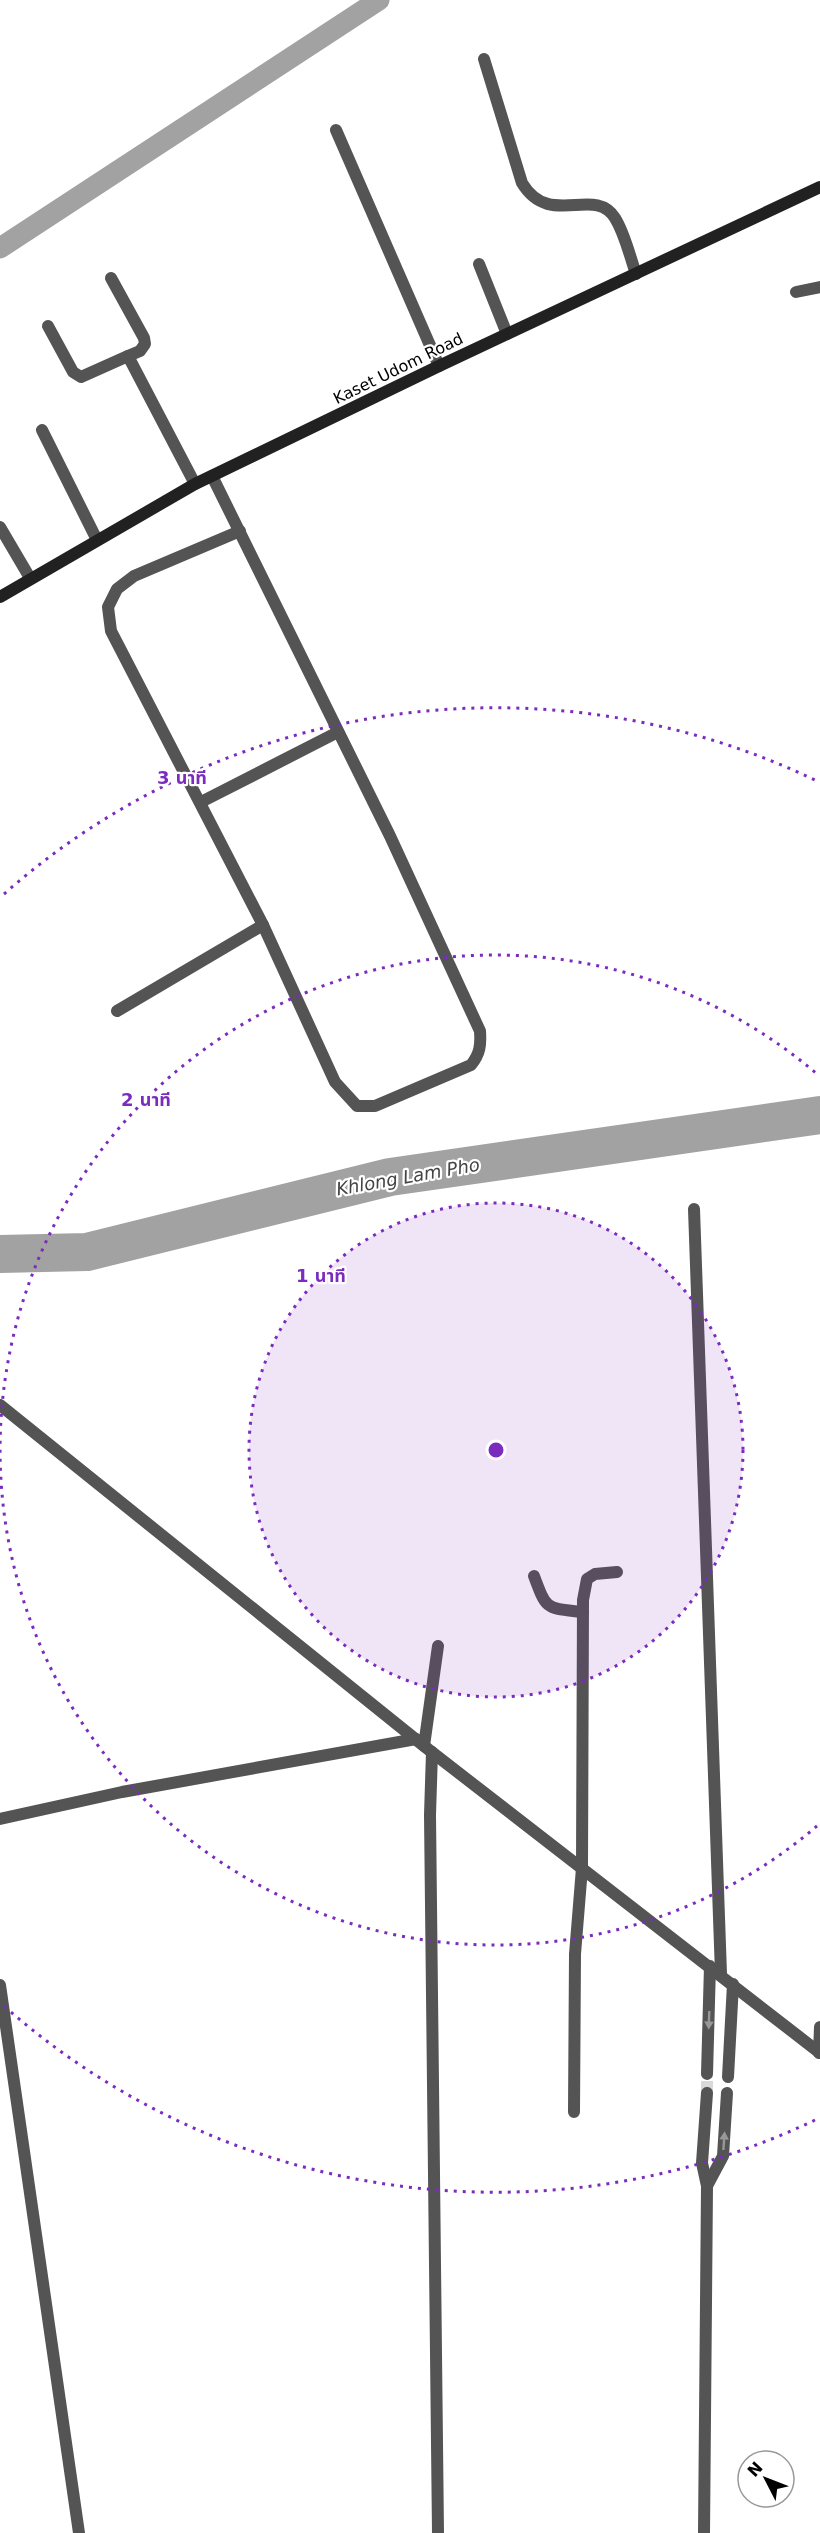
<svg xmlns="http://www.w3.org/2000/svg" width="820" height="2533" viewBox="0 0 820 2533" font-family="'DejaVu Sans','Noto Sans Thai',sans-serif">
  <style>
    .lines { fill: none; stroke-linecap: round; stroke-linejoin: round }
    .canal { stroke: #a2a2a2; stroke-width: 21 }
    .river { stroke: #a2a2a2; stroke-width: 38 }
    .street-tunnel { stroke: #d9d9d9; stroke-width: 12; stroke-dasharray: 12 6; stroke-linecap: butt }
    .lane { stroke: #545454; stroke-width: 12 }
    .street { stroke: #545454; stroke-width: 12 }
    .secondary { stroke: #212121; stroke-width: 12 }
    .oneway { fill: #989898 }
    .ring { fill: none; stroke: #7b2cbf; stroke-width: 3; stroke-dasharray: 3 6 }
    .labels { text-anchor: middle; stroke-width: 4.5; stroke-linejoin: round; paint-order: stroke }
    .street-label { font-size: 16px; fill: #000; stroke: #fff }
    .water-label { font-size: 18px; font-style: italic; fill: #434343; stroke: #fff }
    .centre { fill: #7b2cbf; stroke: #fff; stroke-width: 3 }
    .ring-label { font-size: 18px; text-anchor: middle; font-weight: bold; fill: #7b2cbf; stroke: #fff; stroke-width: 4.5; stroke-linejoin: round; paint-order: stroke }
  </style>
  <rect width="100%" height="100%" fill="#fff"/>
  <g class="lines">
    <polyline class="canal" points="0,248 379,0"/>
    <polyline class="river" points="0,1254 87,1252 390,1177 820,1115"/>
    <polyline class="street-tunnel" points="707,2093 707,2074"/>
    <g class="lane">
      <path d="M484,59L522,183C550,229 594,185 615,218C625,234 630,257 636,274"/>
      <polyline points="336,130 439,366"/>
      <polyline points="479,264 507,334"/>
      <polyline points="111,278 144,338 145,344 140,351 128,356"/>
      <polyline points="796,292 820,287"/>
      <polyline points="48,326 73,372 81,377 128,356 195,484"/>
      <polyline points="42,430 97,540"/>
      <path d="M212,476L390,836L480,1031C481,1045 480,1054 471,1065L375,1106H357L335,1082L263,925"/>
      <polyline points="0,527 30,578"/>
      <polyline points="201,802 338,732"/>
      <polyline points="117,1011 263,925 111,631 108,607 117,589 134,576 240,531"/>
      <path d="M534,1576C547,1611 546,1608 583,1612"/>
      <polyline points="424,1746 438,1646"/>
      <polyline points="819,2053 820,2027"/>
    </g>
    <g class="street">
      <polyline points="694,1209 721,1974"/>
      <polyline points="0,1405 424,1746 820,2053"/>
      <polyline points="432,1752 430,1815 438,2533"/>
      <polyline points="0,1819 122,1792 416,1739"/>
      <polyline points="0,1985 79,2533"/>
      <polyline points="707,2074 710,1966"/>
      <polyline points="728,2077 733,1984"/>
      <polyline points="574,2112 575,1954 582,1868 583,1600 587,1579 595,1574 617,1572"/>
      <polyline points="707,2186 723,2156 727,2093"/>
      <polyline points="704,2533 707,2186 702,2163 707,2093"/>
    </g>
    <polyline class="secondary" points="0,597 195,484 439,366 820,187"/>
  </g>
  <defs><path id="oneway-solid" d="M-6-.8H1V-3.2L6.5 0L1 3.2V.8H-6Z" transform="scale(1.5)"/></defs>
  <g class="oneway">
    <use href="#oneway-solid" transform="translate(709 2020) rotate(92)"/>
    <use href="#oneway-solid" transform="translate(724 2141) rotate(-86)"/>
  </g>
  <circle cx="496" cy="1450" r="247" fill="#7b2cbf" fill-opacity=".12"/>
  <g class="ring">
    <circle cx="496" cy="1450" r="247"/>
    <path d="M817 1826A495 495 0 1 1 817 1074"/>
    <path d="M815 2120A742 742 0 0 1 4 2006M4 894A742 742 0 0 1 815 780"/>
  </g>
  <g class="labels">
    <g class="street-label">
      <text transform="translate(398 368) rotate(-26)" y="6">Kaset Udom Road</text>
    </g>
    <g class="water-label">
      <text transform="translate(408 1177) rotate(-10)" y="6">Khlong Lam Pho</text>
    </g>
  </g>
  <circle cx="496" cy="1450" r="9" class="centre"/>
  <g class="ring-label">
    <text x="182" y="784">3 นาที</text>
    <text x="146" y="1106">2 นาที</text>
    <text x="321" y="1282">1 นาที</text>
  </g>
  <g transform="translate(766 2479) rotate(312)"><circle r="28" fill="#ffffff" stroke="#999999" stroke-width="1.5"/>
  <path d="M0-4.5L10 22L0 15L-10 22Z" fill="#000000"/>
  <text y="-9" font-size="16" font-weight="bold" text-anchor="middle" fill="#000000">N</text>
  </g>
</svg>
